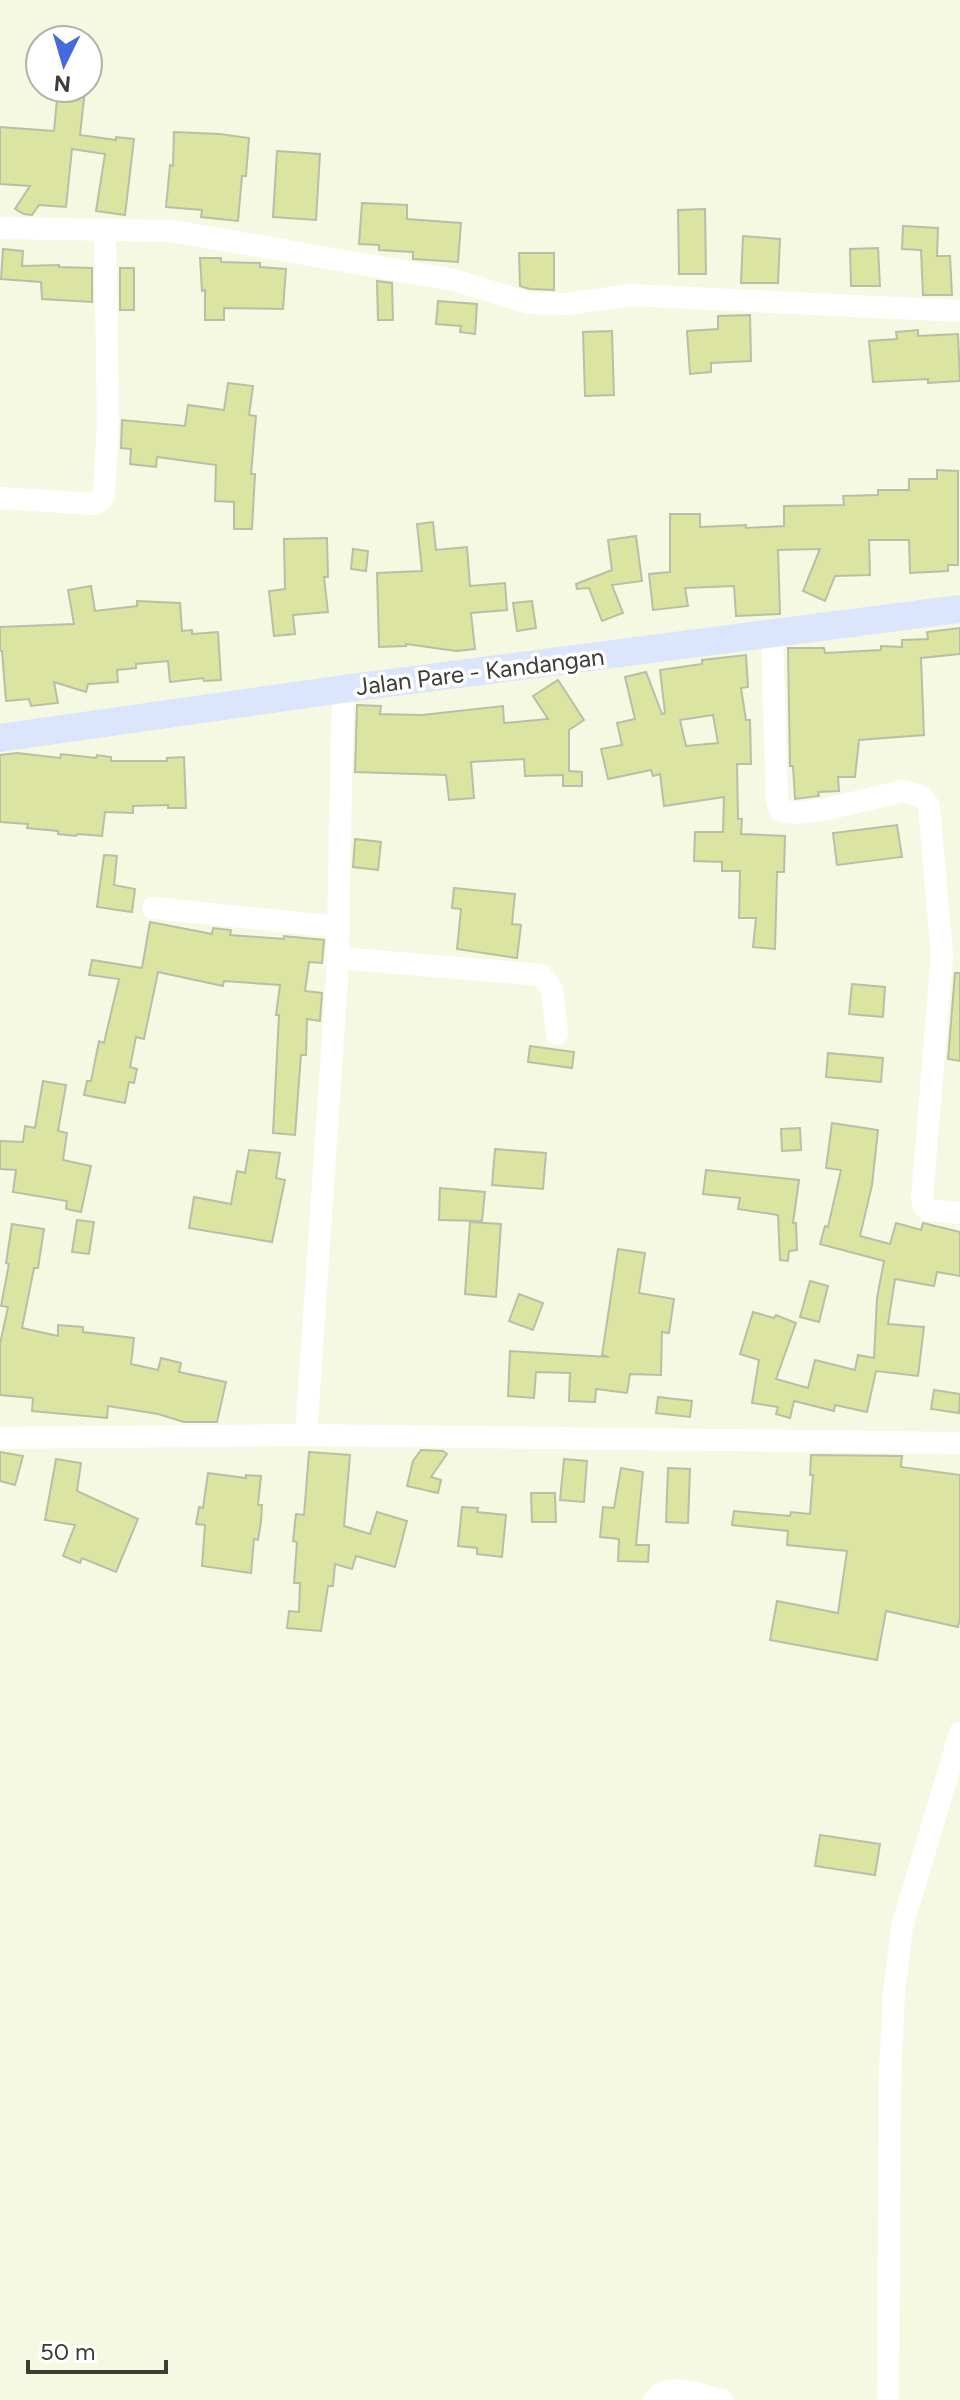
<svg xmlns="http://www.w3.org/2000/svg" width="960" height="2400" viewBox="0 0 960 2400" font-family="Figtree,sans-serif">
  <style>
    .building { fill: #dce4a1; stroke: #bbbea7; stroke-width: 2; fill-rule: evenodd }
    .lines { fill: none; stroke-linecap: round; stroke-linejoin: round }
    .minor { stroke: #fff; stroke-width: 22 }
    .major { stroke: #dbe5fc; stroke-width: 28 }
    .labels { text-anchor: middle; stroke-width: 7; stroke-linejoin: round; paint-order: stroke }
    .street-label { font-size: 24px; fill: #3c3d34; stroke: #fff }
  </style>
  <rect width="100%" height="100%" fill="#f6f9e2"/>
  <g class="building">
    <polygon points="58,88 85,90 80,135 116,140 116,137 134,139 125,215 96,211 105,154 72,149 66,207 39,205 32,215 24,214 15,209 30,186 0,184 0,127 54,131"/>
    <polygon points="174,132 220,134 249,138 246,176 242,176 238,221 201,217 202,210 166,207 170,165 173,166"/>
    <polygon points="277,151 320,154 316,220 273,217"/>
    <polygon points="362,203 407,205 407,219 461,223 458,262 413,259 413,252 379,250 379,245 359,244"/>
    <polygon points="705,209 706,274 679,274 678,210"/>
    <polygon points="903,226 938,228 937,256 950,256 952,295 923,295 921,250 902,249"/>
    <polygon points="743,236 780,239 778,283 741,283"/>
    <polygon points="878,248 880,286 851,286 850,249"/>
    <polygon points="3,249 23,251 22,266 59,265 59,267 92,268 92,302 42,299 41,282 1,279"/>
    <polygon points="519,253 554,253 554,290 530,289 520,286"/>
    <polygon points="200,258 221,258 221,262 260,263 260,267 286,269 283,309 224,308 224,320 205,320 205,290 202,291"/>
    <rect x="120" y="268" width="14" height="42"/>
    <polygon points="377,281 392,283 393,320 378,320"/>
    <polygon points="438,301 477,304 475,334 460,332 461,326 436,324"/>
    <polygon points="750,315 751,361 711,363 711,372 690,374 687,331 718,329 718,316"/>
    <polygon points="918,330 918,336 958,334 960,381 928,383 928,379 873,382 869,341 897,339 896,332"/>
    <polygon points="612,331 614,395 585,396 583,332"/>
    <polygon points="228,383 253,386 249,415 256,416 251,474 255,474 252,529 234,529 234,502 215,501 216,465 157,457 156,467 130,464 131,449 121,448 122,420 185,426 188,405 224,410"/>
    <polygon points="937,470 958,471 958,565 948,565 948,571 910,573 909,540 869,540 870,575 835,576 825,601 803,591 820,549 778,550 780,614 736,616 734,586 685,588 688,606 653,610 649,574 670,572 670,514 700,514 700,527 746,525 746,528 784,526 784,506 844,505 843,496 878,495 878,490 909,490 909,479 937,479"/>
    <polygon points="433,522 436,550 467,547 470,586 505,583 507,610 471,613 475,649 456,651 406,644 406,646 379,647 377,573 422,571 417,524"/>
    <polygon points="636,536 642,581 612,585 623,613 602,621 589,588 577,589 576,584 612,570 608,540"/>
    <polygon points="327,538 328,577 324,577 328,612 293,615 295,634 274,636 269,591 285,589 284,539"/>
    <polygon points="353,549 368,551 366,571 351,569"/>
    <polygon points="91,586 95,611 137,606 137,601 180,603 182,631 192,630 192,634 218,632 221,680 204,681 203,678 170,682 168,661 136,664 136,668 117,670 118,682 88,684 86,692 54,682 58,703 31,706 29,699 6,701 2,651 0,651 0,627 74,624 68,590"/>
    <polygon points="532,601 536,628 517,631 513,603"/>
    <polygon points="960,628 960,654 921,658 924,735 859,740 855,777 838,777 839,791 818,792 819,796 795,799 793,766 790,766 788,648 824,648 825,653 881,650 881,646 902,647 902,640 928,639 927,632"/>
    <path d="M746,655L748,687L741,688L746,720H750L751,764H737L738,819H742L741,834L785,836L784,872H777L775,949L753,947L756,918H739L740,871H722V862L694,861L695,832H723L724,797L664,806L660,774L653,776L651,770L608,779L601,749L622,745L617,723L635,719L625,677L646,672L662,714L665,713L660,670L702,664V660ZM713,715L718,743L686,746L680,720Z"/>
    <polygon points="558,680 584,720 569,730 569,771 582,772 582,786 563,786 563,775 525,776 524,759 471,762 474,798 449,800 446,775 355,772 357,705 381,706 380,714 422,715 503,706 504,723 548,719 533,696"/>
    <polygon points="17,753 60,758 61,754 96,758 97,755 111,757 111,761 167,761 167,758 184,757 186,808 168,808 168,805 133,806 133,813 105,812 102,836 77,834 76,836 58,834 58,831 27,828 28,824 0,822 0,755"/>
    <polygon points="897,825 902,857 837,865 833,833"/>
    <polygon points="355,839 381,842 378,870 353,867"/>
    <polygon points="104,855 117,856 114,885 135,889 132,912 97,907"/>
    <polygon points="454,888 515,894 512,924 521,925 517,958 457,949 461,909 452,908"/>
    <polygon points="150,922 212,934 213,928 231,930 230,935 284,939 284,936 324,940 322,963 309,962 305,991 322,993 320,1021 307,1019 306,1055 301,1055 295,1135 273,1133 279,1015 276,1015 280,985 224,981 223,986 158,972 144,1039 136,1037 130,1067 137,1069 134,1083 129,1082 125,1103 84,1095 87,1081 91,1081 99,1041 104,1043 119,979 89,975 92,960 142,968"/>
    <polygon points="955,973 960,973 960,1061 948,1059"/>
    <polygon points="852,984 885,987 883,1017 849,1014"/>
    <polygon points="530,1046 574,1052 572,1068 528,1062"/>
    <polygon points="828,1053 883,1058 881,1082 826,1077"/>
    <polygon points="43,1081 66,1085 58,1131 67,1133 63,1160 91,1166 81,1212 66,1209 67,1201 13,1192 16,1170 0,1169 0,1141 23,1142 25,1126 35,1128"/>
    <polygon points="832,1123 878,1130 872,1185 860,1236 890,1244 896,1223 921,1230 923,1223 960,1232 960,1276 937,1272 934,1286 895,1279 888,1324 924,1327 918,1376 876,1371 867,1412 835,1405 834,1411 794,1401 790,1418 776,1414 778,1407 752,1403 759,1360 740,1354 753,1312 774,1318 776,1315 796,1323 776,1379 808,1388 815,1360 855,1370 858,1355 874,1358 877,1298 884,1261 820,1244 825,1226 828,1227 841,1170 826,1168"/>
    <polygon points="800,1128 801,1150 782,1151 781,1129"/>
    <polygon points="495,1149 546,1153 543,1189 492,1185"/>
    <polygon points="249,1150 280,1153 276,1178 285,1180 272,1242 189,1228 194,1197 231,1204 237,1171 245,1173"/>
    <polygon points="706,1170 799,1180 793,1223 796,1223 797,1250 789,1251 788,1261 780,1260 778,1215 738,1209 740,1198 703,1194"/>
    <polygon points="440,1188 485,1192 482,1221 439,1220"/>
    <polygon points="77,1220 94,1222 89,1254 72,1252"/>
    <polygon points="470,1222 501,1224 496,1297 465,1294"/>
    <polygon points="12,1224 44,1229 38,1268 34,1268 22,1328 58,1336 58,1325 83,1327 83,1332 134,1338 131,1364 158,1370 161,1358 181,1363 179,1372 226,1382 217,1422 184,1422 158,1414 108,1406 107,1418 32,1411 33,1398 0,1395 0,1344 8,1307 1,1306 9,1264 6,1263"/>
    <polygon points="618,1249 645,1253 639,1293 674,1299 669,1333 662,1332 661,1375 630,1374 627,1393 596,1389 595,1402 569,1401 570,1373 536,1372 534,1398 508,1396 510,1351 609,1357 602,1355"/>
    <polygon points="810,1281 828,1286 819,1322 800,1317"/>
    <polygon points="519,1294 543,1303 533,1330 509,1321"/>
    <polygon points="934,1390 960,1394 959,1413 931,1409"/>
    <polygon points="658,1397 692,1401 690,1417 656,1413"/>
    <polygon points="421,1450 443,1451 447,1454 431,1477 441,1480 438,1493 407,1486 413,1461"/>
    <polygon points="0,1452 23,1456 15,1485 0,1481"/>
    <polygon points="309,1452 350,1455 344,1526 370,1534 377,1512 407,1521 395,1567 356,1556 352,1569 335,1564 333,1586 328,1586 321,1631 287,1628 289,1611 299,1612 300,1583 294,1583 297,1542 293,1541 296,1514 304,1515"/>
    <polygon points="811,1455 902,1456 901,1467 960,1475 960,1618 958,1627 886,1611 877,1660 770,1640 777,1601 838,1613 847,1551 787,1545 788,1531 732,1525 734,1511 790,1516 791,1512 810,1514 813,1475 810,1475"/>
    <polygon points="56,1459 81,1463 77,1491 138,1519 116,1572 82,1558 80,1563 63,1556 75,1525 45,1520"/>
    <polygon points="564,1459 587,1461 584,1502 560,1500"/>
    <polygon points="621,1468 643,1472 636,1545 649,1545 648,1562 618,1561 619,1539 600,1537 603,1507 614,1508"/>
    <polygon points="668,1468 690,1469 688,1523 666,1522"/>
    <polygon points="208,1473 246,1478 246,1475 261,1476 258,1505 262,1505 261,1522 258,1540 254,1539 251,1573 202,1566 205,1525 196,1524 199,1507 203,1508"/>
    <polygon points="531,1493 555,1493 556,1522 532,1522"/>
    <polygon points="462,1507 478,1508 477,1512 506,1515 502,1557 477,1554 477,1548 458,1546"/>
    <polygon points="820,1835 880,1844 875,1875 815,1866"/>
  </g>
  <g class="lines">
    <g class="minor">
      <polyline points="0,228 172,231 454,280 528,303 568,304 630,295 960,311"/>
      <polyline points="0,498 95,504 101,500 104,494 108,423 105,229"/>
      <polyline points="772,635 777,801 781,811 795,813 827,809 903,791 921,796 929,806 942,956 922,1198 924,1207 928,1210 960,1213"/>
      <polyline points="153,908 339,927"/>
      <polyline points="338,958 541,975 552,989 557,1034"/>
      <polyline points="306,1435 337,979 343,689"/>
      <polyline points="0,1438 306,1435 960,1443"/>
      <path d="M654,2400C670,2381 700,2395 722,2400"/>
      <polyline points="888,2400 890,2073 894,1994 902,1927 960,1733"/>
    </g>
    <polyline class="major" points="0,738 343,689 960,609"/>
  </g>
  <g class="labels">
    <g class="street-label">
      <text transform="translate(480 672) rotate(-7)" y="8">Jalan Pare - Kandangan</text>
    </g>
  </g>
  <g transform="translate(64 64) rotate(185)"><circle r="38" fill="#ffffff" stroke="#b1b1ae" stroke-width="2"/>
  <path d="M0-6L14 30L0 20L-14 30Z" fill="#446add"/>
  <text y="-12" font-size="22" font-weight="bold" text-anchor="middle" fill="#3c3d34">N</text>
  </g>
  <path d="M28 2360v12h138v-12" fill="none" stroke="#3c3d34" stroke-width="4"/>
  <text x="40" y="2360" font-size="24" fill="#3c3d34" stroke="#ffffff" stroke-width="6" paint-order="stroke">50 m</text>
</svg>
